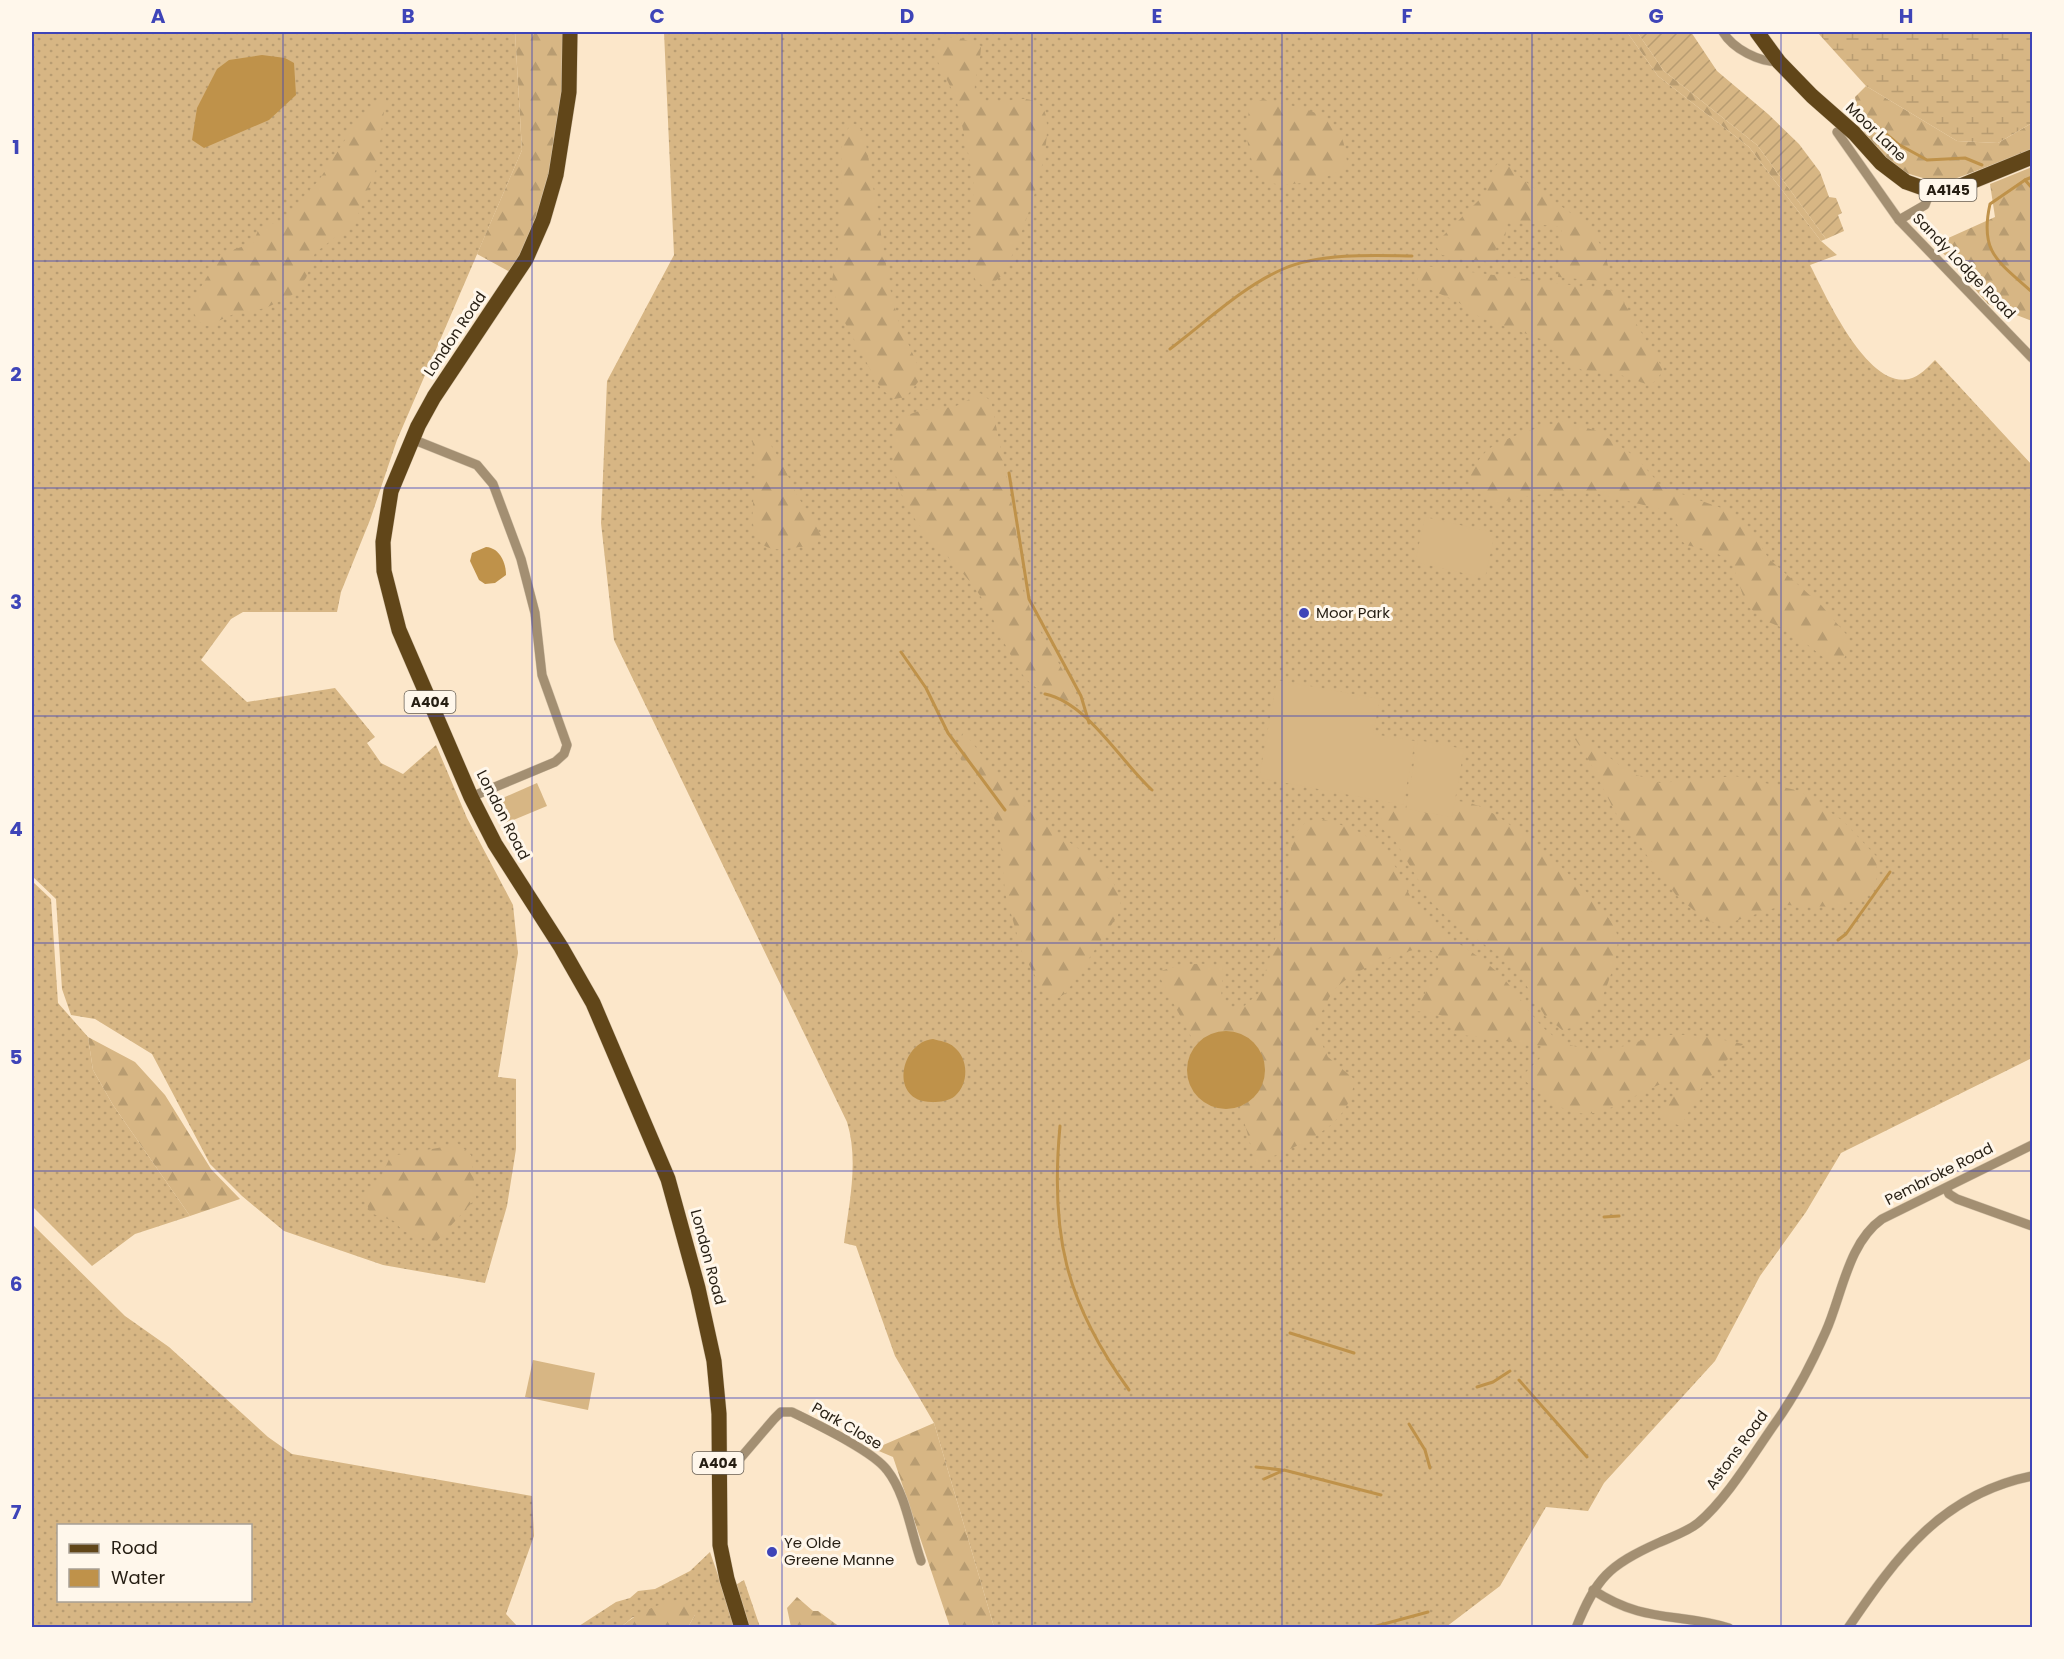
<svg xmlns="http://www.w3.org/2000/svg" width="2064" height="1659" viewBox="0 0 2064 1659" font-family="Poppins,sans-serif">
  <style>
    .grass { fill: url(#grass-dots); fill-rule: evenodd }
    .forest { fill: url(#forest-firs) }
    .wetland { fill: url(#wetland-marsh) }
    .garden { fill: url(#garden-furrows) }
    .pitch { fill: #d7b684 }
    .water { fill: #bf924a }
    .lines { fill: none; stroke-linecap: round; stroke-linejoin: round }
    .stream { stroke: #bf924a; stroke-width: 3 }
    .street-casing { stroke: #d5c3a9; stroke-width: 10 }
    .primary-casing { stroke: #d5c3a9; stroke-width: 16 }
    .street { stroke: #a38f72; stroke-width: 9 }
    .primary { stroke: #614619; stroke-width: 15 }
    .grid { fill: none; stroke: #3e44b8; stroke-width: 1.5; stroke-opacity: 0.55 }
    .poi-dot { fill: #3e44b8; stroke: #fff7eb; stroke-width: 2 }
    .labels { text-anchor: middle; stroke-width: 6; stroke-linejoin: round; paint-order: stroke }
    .shield { fill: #fff7eb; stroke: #675f54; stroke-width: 1.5 }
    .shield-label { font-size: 14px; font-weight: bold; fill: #261e13 }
    .street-label { font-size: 15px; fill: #261e13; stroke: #fff7eb }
    .poi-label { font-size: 15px; fill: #261e13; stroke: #fff7eb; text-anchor: start }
    .neatline { fill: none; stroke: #3e44b8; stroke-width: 2 }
    .grid-label { font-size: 20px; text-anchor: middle; font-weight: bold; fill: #3e44b8 }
  </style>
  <defs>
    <pattern id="grass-dots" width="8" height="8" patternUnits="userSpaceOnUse" patternTransform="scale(1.5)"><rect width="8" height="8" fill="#d7b684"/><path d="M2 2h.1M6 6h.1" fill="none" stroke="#b89c71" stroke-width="1.8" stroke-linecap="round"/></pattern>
    <pattern id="forest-firs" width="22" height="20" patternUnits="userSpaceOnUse" patternTransform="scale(1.5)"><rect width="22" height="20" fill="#d7b684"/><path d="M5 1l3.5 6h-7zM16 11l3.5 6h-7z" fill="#b89c71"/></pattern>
    <pattern id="wetland-marsh" width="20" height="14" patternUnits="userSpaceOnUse" patternTransform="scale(1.5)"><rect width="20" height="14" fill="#d7b684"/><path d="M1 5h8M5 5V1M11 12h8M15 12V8" fill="none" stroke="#b89c71"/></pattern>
    <pattern id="garden-furrows" width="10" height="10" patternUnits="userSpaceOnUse" patternTransform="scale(1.5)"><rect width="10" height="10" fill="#d7b684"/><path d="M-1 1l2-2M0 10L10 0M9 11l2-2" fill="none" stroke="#b89c71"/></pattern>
  </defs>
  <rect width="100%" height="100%" fill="#fce7ca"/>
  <g class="grass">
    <polygon points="32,32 515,32 522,150 397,440 370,520 341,592 337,612 243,612 231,619 201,660 247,702 335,688 375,737 367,743 381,763 403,774 436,745 467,818 513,905 518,953 498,1077 516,1079 516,1149 507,1206 485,1283 383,1265 284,1231 242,1196 210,1164 152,1054 95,1019 71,1015 62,989 56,899 32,876"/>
    <path d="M664,32H1627L1658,76L1749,147L1821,241L1837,255L1810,265C1825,294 1867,389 1909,379C1920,376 1927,368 1935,360L2032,465V1058L1841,1153L1806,1212L1760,1276L1715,1361L1604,1483L1588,1511L1546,1507L1500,1586L1446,1627H994L934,1423L895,1356L856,1246L844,1243C849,1203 859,1161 847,1122L614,640L601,523L607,381L674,255Z"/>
    <polygon points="32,881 51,899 58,1003 88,1037 93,1070 113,1105 190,1216 135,1234 92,1266 32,1206"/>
    <path d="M32,1224L125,1316L169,1347L268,1437L292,1454L532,1496L534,1536L506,1614L518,1627H32ZM58,1526H250V1600H58Z"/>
    <polygon points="710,1552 736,1627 688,1627 695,1615 633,1617 621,1627 579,1626 616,1602 630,1598 638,1591 655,1589 690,1571"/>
    <polygon points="744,1580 760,1627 748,1627 734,1586"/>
  </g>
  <g class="forest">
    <polygon points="515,32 565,32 564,74 548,186 534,225 512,273 477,254 522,150"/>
    <polygon points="1627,32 1637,32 1664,71 1757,145 1826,239 1821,241 1749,147 1658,76"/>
    <path d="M942,38H960L981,46C981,63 973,78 975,96C979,97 983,101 987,102C1004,105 1026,91 1041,106C1063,127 1019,248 1003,273C1000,279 992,283 986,288L976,281L970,268L974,180L956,98L935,56V47Z"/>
    <polygon points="1866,86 1957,141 1998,143 2032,123 2032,150 1949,181 1933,181 1906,173 1874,148 1861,127 1855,97"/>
    <polygon points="386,97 376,169 355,222 315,253 306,278 292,295 266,308 234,314 207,326 198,321 190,305 221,254 253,243 259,228 281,221 319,180 352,129"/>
    <path d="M1263,99C1305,110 1344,109 1347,162C1344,165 1341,170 1337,172C1324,180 1283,189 1269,182C1246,170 1243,126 1251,105Z"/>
    <polygon points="855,124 864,132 890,288 898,320 918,366 918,382 906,397 894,399 881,389 838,310 832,280 840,237 842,141 850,125"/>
    <path d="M1497,164L1508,165C1542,205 1611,217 1609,282L1558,277L1562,227L1507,221L1505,239H1497L1494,263L1442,255L1437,248L1439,240L1487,192L1490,175Z"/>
    <polygon points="2032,167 2032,321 1988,304 1935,244 1995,217 1990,184"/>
    <polygon points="1425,266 1617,291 1663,369 1657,380 1649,385 1615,373 1582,370 1565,361 1541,339 1481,318 1458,302 1418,284 1418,278"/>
    <path d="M980,393L991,401L1014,515L1023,590L1035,622L1084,707C1064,699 1043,696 1027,680C1011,663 996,622 983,600C952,550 905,533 894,466C892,453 891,442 896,430C906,405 935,411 956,406C964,403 972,397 980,393Z"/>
    <path d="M1564,421L1597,431L1636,457L1662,487L1730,511L1750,529L1769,559L1821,605L1846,634L1849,647L1844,659L1832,664L1790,631L1766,621L1746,605L1732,562L1713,551L1686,545L1680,539C1679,524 1676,519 1664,510L1586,491L1533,495L1492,504C1482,496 1474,489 1470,476C1475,466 1480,456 1489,449C1501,438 1547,425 1564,421Z"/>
    <path d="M765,437C779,455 787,474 797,495C805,509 815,521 821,536L817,544C809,547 801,546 793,548C740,558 754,510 755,476C756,463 753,451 752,438Z"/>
    <polygon points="964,732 1007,788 1038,820 1086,854 1114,884 1121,900 1118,915 1066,993 1058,998 1045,994 1022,952 1005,893 1000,831 984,797 955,750"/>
    <polygon points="1581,735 1628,772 1660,783 1735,776 1800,791 1843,821 1877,857 1876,881 1862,898 1836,907 1784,905 1726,924 1706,921 1676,895 1615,812 1590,762 1575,739"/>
    <path d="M1454,801C1464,801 1472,803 1481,807C1512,820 1604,900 1616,931C1622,946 1610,979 1604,993C1595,1016 1586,1026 1562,1030L1545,1016L1523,980L1496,953L1449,919L1432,903L1394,839L1378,825L1386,809H1406L1451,817Z"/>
    <path d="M1322,819C1361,831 1380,836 1400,875C1406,888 1413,904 1423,914C1445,939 1482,954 1505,980C1525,1002 1539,1033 1568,1044C1612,1061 1630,1038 1670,1035C1695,1034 1719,1039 1743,1044L1704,1083L1681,1126L1666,1121L1660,1112L1663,1105L1680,1090L1679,1084L1670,1080C1598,1110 1587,1139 1521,1077L1541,1057L1542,1046L1455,1034C1452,1013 1433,1013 1415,1011L1439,968L1438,955L1425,947C1398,953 1349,970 1332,993C1325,1004 1320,1016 1314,1027L1328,1057L1354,1079C1352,1130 1295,1146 1256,1164L1240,1107C1258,1096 1265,1084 1265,1063L1205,1036L1195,1044L1157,972C1179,965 1200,960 1223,967L1221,999L1233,1009L1244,1006L1259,993L1289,892L1291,848L1297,831L1307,821Z"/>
    <polygon points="88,1037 135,1062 165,1095 211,1169 240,1199 190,1216 113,1105 93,1070"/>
    <path d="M457,1143L471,1155L476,1198L436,1242L403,1231L394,1221L370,1213L363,1193L380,1179L390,1157C412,1150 435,1151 457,1143Z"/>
    <polygon points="934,1423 994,1627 950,1627 893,1457 874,1449"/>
    <polygon points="797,1597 813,1611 818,1611 840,1627 791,1627 787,1608"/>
    <path d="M682,1599L695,1615L688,1627H621C639,1611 658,1604 682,1599Z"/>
  </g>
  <polygon class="wetland" points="1817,32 2032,32 2032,123 1998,143 1957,141 1866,86"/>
  <polygon class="garden" points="1637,32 1691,32 1717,71 1768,114 1799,144 1820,172 1829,197 1836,198 1842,213 1838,215 1844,231 1826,239 1757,145 1664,71"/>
  <g class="pitch">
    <polygon points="1425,517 1495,533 1485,578 1415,562"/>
    <polygon points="1277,680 1380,699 1373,734 1415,741 1403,805 1259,778"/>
    <polygon points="1418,740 1464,749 1452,817 1406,809"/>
    <polygon points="537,783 547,806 506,823 496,801"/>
    <polygon points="533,1360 595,1373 588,1410 525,1397"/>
  </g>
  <g class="water">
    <polygon points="262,55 285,58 294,63 296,95 269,120 204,148 192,140 197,108 217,69 229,60"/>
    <path d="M486,547C500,548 506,563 506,575L495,583L485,584L479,580L470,561L472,553Z"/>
    <circle cx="1226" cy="1070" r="39"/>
    <path d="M933,1039C940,1041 949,1042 954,1047C969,1059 969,1084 955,1096C949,1101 940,1102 933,1102C888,1103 900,1042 933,1039Z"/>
  </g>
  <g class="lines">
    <g class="stream">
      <polyline points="1860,112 1898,144 1927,160 1965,158 1982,165"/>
      <polyline points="2032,177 2025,180 2032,188"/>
      <path d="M2025,180L1990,204C1979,253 1999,262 2032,292"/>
      <path d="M1170,349C1206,322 1242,287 1283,269C1319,253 1374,255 1412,256"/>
      <polyline points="1009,473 1029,599 1081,696 1089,723"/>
      <polyline points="901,652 926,688 948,733 1005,810"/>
      <path d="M1045,694C1088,703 1121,762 1152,790"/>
      <polyline points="1838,940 1846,934 1890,872"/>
      <path d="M1060,1126C1050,1233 1065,1302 1129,1390"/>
      <polyline points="1604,1217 1619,1216"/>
      <polyline points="1290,1333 1354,1353"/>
      <polyline points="1519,1380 1587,1457"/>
      <polyline points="1477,1387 1493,1382 1510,1371"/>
      <polyline points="1409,1424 1425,1450 1430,1468"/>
      <polyline points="1256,1467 1282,1470"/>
      <polyline points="1264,1479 1284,1470 1381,1495"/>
      <polyline points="1369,1628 1428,1612"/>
    </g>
    <defs>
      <g id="street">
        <path d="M1723,32C1733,49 1759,62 1779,62"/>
        <polyline points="1837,132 1899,220 2032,358"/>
        <polyline points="1899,220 1925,205 1931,189"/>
        <polyline points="412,439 477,465 493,484 521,559 535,613 542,675 567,745 564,754 555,762 471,797"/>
        <polyline points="1946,1188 1949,1194 1957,1199 2032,1226"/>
        <path d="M718,1470L731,1469L774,1419L781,1412H792C816,1424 873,1451 887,1470C906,1494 911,1533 921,1561"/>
        <path d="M1593,1590C1645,1624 1676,1612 1729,1628"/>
        <path d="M1576,1628C1596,1578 1609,1565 1658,1543C1671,1537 1687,1532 1698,1523C1727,1499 1754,1453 1776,1422C1796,1394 1812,1363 1826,1331C1842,1295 1848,1243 1882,1219L2032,1145"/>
        <path d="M1848,1628C1897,1556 1942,1494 2032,1476"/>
      </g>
      <g id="primary">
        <polyline points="570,32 569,92 556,175 543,220 526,259 434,397 418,426 391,491 383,542 384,571 399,630 471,797 495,844 561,947 593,1003 668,1179 698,1288 714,1361 719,1414 720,1545 727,1579 742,1628"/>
        <polyline points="1757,32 1779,62 1812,96 1854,133 1881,163 1906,182 1923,188 1951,190 2032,157"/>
      </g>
    </defs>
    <use href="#street" class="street-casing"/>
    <use href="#primary" class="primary-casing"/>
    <use href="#street" class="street"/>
    <use href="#primary" class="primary"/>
  </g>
  <path class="grid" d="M283,32V1628M532,32V1628M782,32V1628M1032,32V1628M1282,32V1628M1532,32V1628M1781,32V1628M32,261H2032M32,488H2032M32,716H2032M32,943H2032M32,1171H2032M32,1398H2032"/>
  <g class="poi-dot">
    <circle cx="1304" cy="613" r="6"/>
    <circle cx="772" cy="1552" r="6"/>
  </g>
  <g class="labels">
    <g class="shield">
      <rect x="1919.5" y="179" width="57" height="22" rx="4.5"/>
      <rect x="404.5" y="691" width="51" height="22" rx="4.5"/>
      <rect x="692.5" y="1452" width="51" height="22" rx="4.5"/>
    </g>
    <g class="shield-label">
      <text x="1948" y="195">A4145</text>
      <text x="430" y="707">A404</text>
      <text x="718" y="1468">A404</text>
    </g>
    <g class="street-label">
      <text transform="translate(1876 132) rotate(44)" y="5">Moor Lane</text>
      <text transform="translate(1964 266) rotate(46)" y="5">Sandy Lodge Road</text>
      <text transform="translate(455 334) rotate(-56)" y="5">London Road</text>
      <text transform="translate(503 815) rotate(63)" y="5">London Road</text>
      <text transform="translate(1939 1174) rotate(-27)" y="5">Pembroke Road</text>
      <text transform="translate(708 1257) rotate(75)" y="5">London Road</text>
      <text transform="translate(847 1426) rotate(30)" y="5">Park Close</text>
      <text transform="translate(1737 1450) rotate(-54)" y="5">Astons Road</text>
    </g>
    <g class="poi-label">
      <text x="1316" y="618">Moor Park</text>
      <text x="784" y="1548">Ye Olde<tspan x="784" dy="17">Greene Manne</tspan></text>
    </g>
  </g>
  <rect width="2064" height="1659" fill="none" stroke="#fff7eb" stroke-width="66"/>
  <rect x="57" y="1524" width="195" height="78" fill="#fff7eb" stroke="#a8a095" stroke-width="1.5"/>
  <rect x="69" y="1544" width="30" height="9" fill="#614619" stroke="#a8a095" stroke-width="1.5"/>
  <text x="111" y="1554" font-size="18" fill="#261e13">Road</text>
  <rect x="69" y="1569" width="30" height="18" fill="#bf924a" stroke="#a8a095" stroke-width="1.5"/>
  <text x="111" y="1584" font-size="18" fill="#261e13">Water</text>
  <rect x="33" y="33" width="1998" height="1593" class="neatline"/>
  <g class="grid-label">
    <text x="158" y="23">A</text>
    <text x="408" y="23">B</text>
    <text x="657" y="23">C</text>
    <text x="907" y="23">D</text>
    <text x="1157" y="23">E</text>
    <text x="1407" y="23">F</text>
    <text x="1656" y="23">G</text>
    <text x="1906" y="23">H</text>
    <text x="16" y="154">1</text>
    <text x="16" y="381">2</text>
    <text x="16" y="609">3</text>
    <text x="16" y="836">4</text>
    <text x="16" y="1064">5</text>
    <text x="16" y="1291">6</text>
    <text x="16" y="1519">7</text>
  </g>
</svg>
